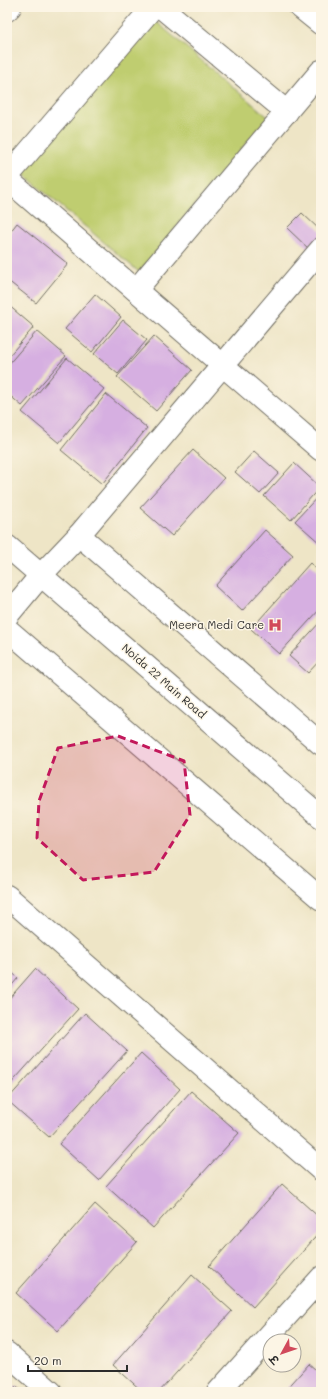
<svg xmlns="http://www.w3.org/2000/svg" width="328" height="1399" viewBox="0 0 328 1399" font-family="Mali,'Playpen Sans Deva',sans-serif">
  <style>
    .green { fill: #bfcd6f; stroke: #757c4d }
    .building { fill: #d6afe1 }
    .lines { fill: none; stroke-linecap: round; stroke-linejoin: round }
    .minor-casing { stroke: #6f6c61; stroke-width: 24 }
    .tertiary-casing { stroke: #6f6c61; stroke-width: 24 }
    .minor { stroke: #fff; stroke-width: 22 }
    .tertiary { stroke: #fff; stroke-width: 22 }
    .marked { fill: #c2185b; fill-opacity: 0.2; stroke: #c2185b; stroke-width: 3; stroke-dasharray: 8 5; stroke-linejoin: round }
    .labels { text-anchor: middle; stroke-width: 3; stroke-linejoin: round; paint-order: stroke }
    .poi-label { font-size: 11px; fill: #2b2b2b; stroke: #fcf5e5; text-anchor: end }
    .street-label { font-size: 11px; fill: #2b2b2b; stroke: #fcf5e5 }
  </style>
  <rect width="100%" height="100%" fill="#fcf5e5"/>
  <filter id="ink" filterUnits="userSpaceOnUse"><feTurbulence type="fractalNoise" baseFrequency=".025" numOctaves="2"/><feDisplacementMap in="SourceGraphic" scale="8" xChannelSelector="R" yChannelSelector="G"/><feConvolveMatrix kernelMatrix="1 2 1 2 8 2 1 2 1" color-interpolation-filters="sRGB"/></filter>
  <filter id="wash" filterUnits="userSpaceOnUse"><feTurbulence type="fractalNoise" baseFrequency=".012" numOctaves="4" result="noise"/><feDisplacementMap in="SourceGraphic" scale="16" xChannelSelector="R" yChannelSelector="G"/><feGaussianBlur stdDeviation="0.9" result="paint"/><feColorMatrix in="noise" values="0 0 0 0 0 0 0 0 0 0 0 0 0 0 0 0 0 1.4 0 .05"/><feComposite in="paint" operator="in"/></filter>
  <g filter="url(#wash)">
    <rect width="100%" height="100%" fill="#eee5c6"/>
    <polygon class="green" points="153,19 268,117 139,272 23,174"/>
    <g id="blocks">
      <g class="building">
        <polygon points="302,213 321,231 321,240 311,251 287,228"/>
        <polygon points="17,223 68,264 36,303 7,280 7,236"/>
        <polygon points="95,294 121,317 92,352 65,329"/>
        <polygon points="7,304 34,327 7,358"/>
        <polygon points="123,320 147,340 118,374 94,354"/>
        <polygon points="37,331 66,356 22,406 7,393 7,366"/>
        <polygon points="154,336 192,370 156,411 117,377"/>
        <polygon points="67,358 104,389 59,443 22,412"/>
        <polygon points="106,394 147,428 102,484 61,450"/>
        <polygon points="193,450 224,478 172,536 140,508"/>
        <polygon points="254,451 279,473 260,494 235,472"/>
        <polygon points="294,463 320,487 291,520 264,496"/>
        <polygon points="321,493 321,544 295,521"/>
        <polygon points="265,530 293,555 242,611 215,586"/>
        <polygon points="310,563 321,573 321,608 279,654 251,629"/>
        <polygon points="321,621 321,659 308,673 289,656"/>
        <polygon points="7,968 18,978 7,991"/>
        <polygon points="35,969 78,1009 7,1088 7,1001"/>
        <polygon points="85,1013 127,1051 49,1137 7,1100"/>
        <polygon points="141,1053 180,1089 99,1180 59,1144"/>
        <polygon points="191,1091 239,1133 153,1228 106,1186"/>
        <polygon points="282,1184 321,1219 321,1231 253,1307 209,1266"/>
        <polygon points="95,1204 137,1242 58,1331 16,1293"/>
        <polygon points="192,1275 232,1311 159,1392 143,1392 113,1365"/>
        <polygon points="309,1364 321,1374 321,1392 284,1392"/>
        <polygon points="16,1386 23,1392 10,1392"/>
      </g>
    </g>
  </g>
  <g filter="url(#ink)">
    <use href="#blocks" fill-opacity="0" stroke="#6f6c61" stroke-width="1"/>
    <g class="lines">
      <defs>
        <g id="minor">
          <polyline points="161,7 287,112"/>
          <polyline points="300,7 321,24"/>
          <polyline points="7,10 10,7"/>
          <polyline points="7,177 153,7"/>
          <polyline points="7,179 321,450"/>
          <polyline points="136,290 321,71"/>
          <polyline points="79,535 321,744"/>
          <polyline points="7,616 41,575 79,535 321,249"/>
          <polyline points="7,896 321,1170"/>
          <polyline points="7,1353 51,1392"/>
          <polyline points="218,1392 321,1278"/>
        </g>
        <g id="tertiary">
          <polyline points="7,546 321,817"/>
          <polyline points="7,629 321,899"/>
        </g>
      </defs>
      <use href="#minor" class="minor-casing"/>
      <use href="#tertiary" class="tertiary-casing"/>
      <use href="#minor" class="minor"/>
      <use href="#tertiary" class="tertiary"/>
    </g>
  </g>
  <path class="marked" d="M118,736L184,761L190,815L154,872L83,880L37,838L39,801L58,748Z"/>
  <defs>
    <symbol id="hospital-bare" viewBox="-9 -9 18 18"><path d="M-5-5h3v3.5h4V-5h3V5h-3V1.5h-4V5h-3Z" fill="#d1495b" stroke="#fcf5e5" stroke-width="2.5" paint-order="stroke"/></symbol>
  </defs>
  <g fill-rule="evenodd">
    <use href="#hospital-bare" x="265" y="615" width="20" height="20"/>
  </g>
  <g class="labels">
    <g class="poi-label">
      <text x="264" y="629">Meera Medi Care</text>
    </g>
    <g class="street-label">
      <text transform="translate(164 681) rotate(41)" y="4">Noida 22 Main Road</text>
    </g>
  </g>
  <rect width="328" height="1399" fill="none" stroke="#fcf5e5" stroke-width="24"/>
  <g transform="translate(282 1353) rotate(230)"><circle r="19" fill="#fcf5e5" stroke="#a8a49b"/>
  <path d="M0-3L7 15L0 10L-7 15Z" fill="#d1495b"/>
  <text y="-6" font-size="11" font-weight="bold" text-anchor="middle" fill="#2b2b2b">उ</text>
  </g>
  <path d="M28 1365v6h99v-6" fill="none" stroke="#2b2b2b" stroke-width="2"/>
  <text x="34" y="1365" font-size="12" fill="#2b2b2b" stroke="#fcf5e5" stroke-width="3" paint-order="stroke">20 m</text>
</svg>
